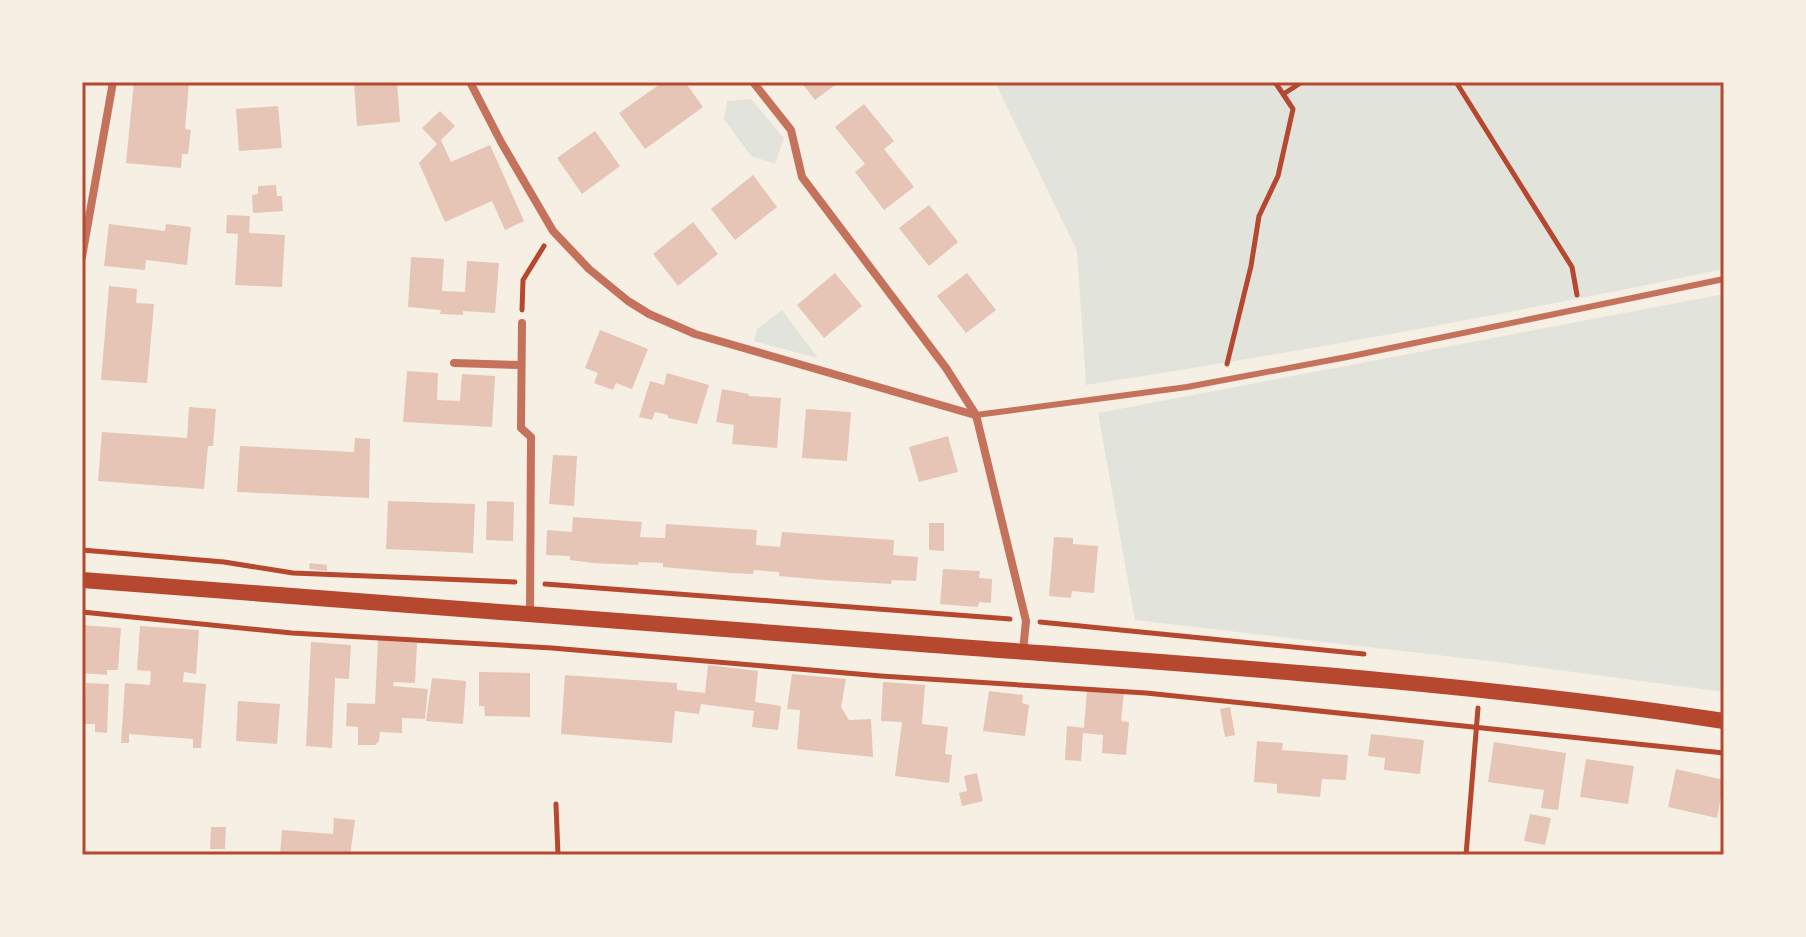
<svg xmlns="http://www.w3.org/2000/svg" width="1806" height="937" viewBox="0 0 1806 937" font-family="'Libre Baskerville',serif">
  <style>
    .green { fill: #e2e4dc }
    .building { fill: #e6c5b7 }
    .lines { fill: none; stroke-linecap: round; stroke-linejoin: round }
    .path { stroke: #b5482f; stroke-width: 5 }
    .service { stroke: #c5725c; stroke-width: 6 }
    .minor { stroke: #c5725c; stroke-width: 8 }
    .secondary { stroke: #b5482f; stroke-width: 16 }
    .neatline { fill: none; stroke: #b5482f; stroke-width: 3 }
  </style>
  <rect width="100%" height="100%" fill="#f6efe4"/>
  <g class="green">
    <path d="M995,82H1724V269C1513,313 1300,352 1086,385L1077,251Z"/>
    <polygon points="751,99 784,138 775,164 751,156 724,119 727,101"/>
    <polygon points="1724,294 1724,692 1506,663 1135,620 1098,413"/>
    <polygon points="782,310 818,358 754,341 757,329"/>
  </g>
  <g class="building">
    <polygon points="134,82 189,82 185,129 191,130 188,154 182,154 181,168 126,163"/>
    <polygon points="354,82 397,82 400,122 357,126"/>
    <polygon points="663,82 685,82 703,107 645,149 619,113"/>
    <polygon points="801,82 839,82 815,100"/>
    <polygon points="864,104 894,141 884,149 914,187 884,210 855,172 865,164 835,127"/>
    <polygon points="278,106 282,148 239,151 236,109"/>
    <polygon points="440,111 455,126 441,140 451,162 490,145 524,221 505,230 492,201 445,222 419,163 437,144 422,128"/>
    <polygon points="595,131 620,166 582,194 557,158"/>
    <polygon points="753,175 777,207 735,240 711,209"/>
    <polygon points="276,185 277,196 282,196 283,211 253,213 252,195 258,194 258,186"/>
    <polygon points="929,205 958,242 929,266 899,228"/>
    <polygon points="227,215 250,216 249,233 285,235 282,287 235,285 238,234 226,233"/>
    <polygon points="693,222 718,254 678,286 653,254"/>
    <polygon points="109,224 165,231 166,224 191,227 187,265 146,260 145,270 104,266"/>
    <polygon points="411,257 444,259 442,291 465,292 467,261 499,263 495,313 463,311 463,315 440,314 441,310 408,307"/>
    <polygon points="835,273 862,306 824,338 797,305"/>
    <polygon points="967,273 996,310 966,333 937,296"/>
    <polygon points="109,286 137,289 136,303 154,304 147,383 101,380"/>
    <polygon points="600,330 648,349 632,389 616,383 613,390 594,383 598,373 585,368"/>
    <polygon points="407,371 438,373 437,400 460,401 462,374 495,376 492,427 403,422"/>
    <polygon points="667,373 709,385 697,424 668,418 668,415 655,412 652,420 639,417 650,381 664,385"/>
    <polygon points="722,389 749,394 748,396 781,398 777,448 732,444 734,425 716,422"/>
    <polygon points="189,407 216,409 213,446 208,446 204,489 98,481 102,432 187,438"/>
    <polygon points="806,409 851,412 847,461 802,458"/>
    <polygon points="948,436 958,472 919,482 909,447"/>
    <polygon points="355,438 370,439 369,498 237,492 240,446 354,452"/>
    <polygon points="553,455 577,456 574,506 549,504"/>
    <polygon points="388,501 475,504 473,553 386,549"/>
    <polygon points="487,501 514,502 513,541 486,540"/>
    <polygon points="573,517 642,522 640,537 665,538 666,524 757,530 756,545 780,547 782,532 894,540 893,555 918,557 916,581 892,580 891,584 824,580 779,576 779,572 754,570 753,574 730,573 663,567 663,563 639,562 638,565 593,563 570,560 570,556 546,555 547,530 572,532"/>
    <polygon points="929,523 944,523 944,551 929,550"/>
    <polygon points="1054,537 1073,538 1073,544 1098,546 1094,593 1072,591 1071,598 1049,596"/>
    <polygon points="310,563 327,565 327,571 309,569"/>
    <polygon points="943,569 980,571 979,578 992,579 991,603 979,602 978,607 940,604"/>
    <polygon points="82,625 121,628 118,670 107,670 107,675 82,673"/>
    <polygon points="140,626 199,630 196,674 184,672 183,682 206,684 201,748 193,748 193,739 129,734 129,743 121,743 125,683 150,685 151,671 137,670"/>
    <polygon points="378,640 417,643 415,683 394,682 393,686 428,689 425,719 402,718 402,733 380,732 379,741 375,745 358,745 358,727 346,726 347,703 375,704"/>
    <polygon points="311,642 351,645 349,679 335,678 332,748 306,746"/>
    <polygon points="708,665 758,671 755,702 781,706 778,730 752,727 754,711 701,704 699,714 675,711 672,743 561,734 565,675 677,683 677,690 705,693"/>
    <polygon points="479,672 530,673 530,717 485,716 484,706 479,706"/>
    <polygon points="792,674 846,679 841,707 849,720 871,719 873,757 797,749 800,710 787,709"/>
    <polygon points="432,678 466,681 463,724 426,721"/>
    <polygon points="883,682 925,685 922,724 948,727 945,754 952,755 949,783 895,776 902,722 881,721"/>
    <polygon points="86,683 109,684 107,733 95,732 95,724 84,724"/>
    <polygon points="1087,690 1124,693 1121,721 1129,722 1126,755 1102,753 1103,735 1083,733 1081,761 1065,760 1067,726 1084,728"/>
    <polygon points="989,691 1023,695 1022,703 1029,705 1025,736 983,731"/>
    <polygon points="238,701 280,704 277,744 236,741"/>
    <polygon points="1230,707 1235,735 1225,737 1220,709"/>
    <polygon points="1371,734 1424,740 1420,774 1384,770 1385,758 1368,756"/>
    <polygon points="1257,741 1283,743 1282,750 1348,755 1346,780 1322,779 1320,797 1277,793 1277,784 1254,782"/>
    <polygon points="1494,742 1566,753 1558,810 1541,808 1544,790 1488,782"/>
    <polygon points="1586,759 1634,766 1628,804 1580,797"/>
    <polygon points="1676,769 1724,780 1717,818 1668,807"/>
    <polygon points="977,773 983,801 962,806 959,793 967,791 964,776"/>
    <polygon points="1530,814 1551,818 1545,845 1524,841"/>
    <polygon points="334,818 355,820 350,855 280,855 282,830 333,834"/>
    <polygon points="211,827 226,827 225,849 210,849"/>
  </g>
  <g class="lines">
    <g class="path">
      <polyline points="1456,82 1572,267 1577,295"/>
      <polyline points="1285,93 1302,82"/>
      <polyline points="522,310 523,280 544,246"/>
      <polyline points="1227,364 1251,266 1259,216 1278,176 1293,109 1275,82"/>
      <polyline points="82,550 224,562 293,573 515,582"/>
      <polyline points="545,584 1010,619"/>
      <polyline points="82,612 292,633 552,648 881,676 1146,693 1724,753"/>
      <polyline points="1040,622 1364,654"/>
      <polyline points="556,804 558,855"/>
      <polyline points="1466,855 1478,708"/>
    </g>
    <polyline class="service" points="976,415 1187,387 1347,357 1724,279"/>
    <g class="minor">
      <polyline points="470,82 501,142 553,231 589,269 628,301 649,314 695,334 975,415"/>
      <polyline points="753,82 791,130 802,177 946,368 976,415 1026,621 1023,651"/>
      <polyline points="82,257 113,82"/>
      <polyline points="522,323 521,428 531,437 530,614"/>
      <polyline points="454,363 520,365"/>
    </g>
    <path class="secondary" d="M82,580C365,604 649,624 933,645C1197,665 1462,681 1724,721"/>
  </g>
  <rect width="1806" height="937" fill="none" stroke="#f6efe4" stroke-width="168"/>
  <rect x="84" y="84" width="1638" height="769" class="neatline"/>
</svg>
